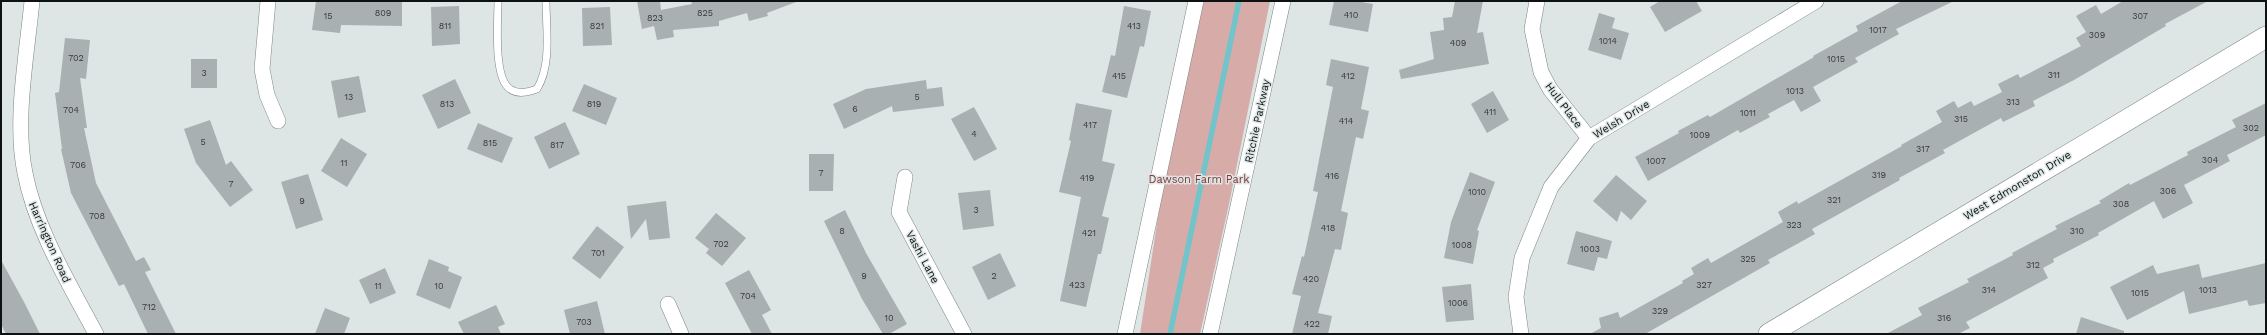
<svg xmlns="http://www.w3.org/2000/svg" width="2267" height="335" viewBox="0 0 2267 335" font-family="'Work Sans',sans-serif">
  <style>
    .green { fill: #d7aba8 }
    .lines { fill: none; stroke-linecap: round; stroke-linejoin: round }
    .stream { stroke: #72c4cb; stroke-width: 5.5 }
    .building { fill: #a9b0b1 }
    .lane-casing { stroke: #7e8586; stroke-width: 8 }
    .street-casing { stroke: #7e8586; stroke-width: 16 }
    .secondary-casing { stroke: #7e8586; stroke-width: 22 }
    .lane { stroke: #fff; stroke-width: 7 }
    .street { stroke: #fff; stroke-width: 15 }
    .secondary { stroke: #fff; stroke-width: 21 }
    .labels { text-anchor: middle; stroke-width: 3; stroke-linejoin: round; paint-order: stroke }
    .number-label { font-size: 9px; fill: #353939 }
    .street-label { font-size: 11px; fill: #0e1111; stroke: #dde5e5 }
    .park-label { font-size: 11px; fill: #863636; stroke: #dde5e5 }
  </style>
  <rect width="100%" height="100%" fill="#dde5e5"/>
  <polygon class="green" points="1204,1 1270,1 1229,204 1200,334 1140,334 1165,172"/>
  <g class="lines">
    <polyline class="stream" points="1170,334 1239,1"/>
  </g>
  <g class="building">
    <polygon points="316,1 402,1 402,26 341,25 340,33 312,30"/>
    <polygon points="637,1 660,1 661,10 692,4 691,1 796,2 767,13 768,16 749,21 747,13 719,21 719,26 673,30 674,37 657,40 654,26 642,29"/>
    <polygon points="1334,1 1356,1 1373,4 1368,32 1329,25"/>
    <polygon points="1455,1 1483,1 1477,33 1483,32 1489,64 1401,79 1399,70 1434,59 1430,32 1444,30 1443,18 1452,17"/>
    <polygon points="1660,1 1696,1 1702,11 1665,32 1650,7"/>
    <polygon points="1902,1 1954,1 1896,29 1899,34 1855,58 1858,62 1813,87 1821,101 1801,112 1794,100 1768,114 1770,117 1740,133 1738,130 1648,181 1635,157 1679,133 1678,131 1708,115 1710,117 1814,57 1813,56 1858,31 1856,26"/>
    <polygon points="2123,1 2208,1 2165,24 2166,26 2074,80 2033,101 2035,106 2003,122 2001,118 1943,150 1945,153 1899,178 1900,180 1812,229 1815,234 1768,260 1770,263 1645,334 1590,334 1601,328 1599,318 1618,312 1620,318 1683,283 1682,281 1694,274 1691,268 1708,258 1711,263 1783,222 1778,212 1797,201 1798,204 1902,146 1901,145 1942,122 1936,111 1954,101 1958,108 1971,101 1974,106 2002,92 1998,84 2018,74 2020,78 2081,46 2076,38 2086,32 2076,16 2096,5 2101,14"/>
    <polygon points="459,6 460,44 432,46 431,7"/>
    <polygon points="1124,6 1151,11 1144,47 1140,46 1127,98 1102,92 1111,55 1115,56"/>
    <polygon points="610,7 612,45 583,46 582,8"/>
    <polygon points="1599,13 1615,18 1612,28 1629,33 1621,60 1588,50"/>
    <polygon points="65,38 90,40 86,79 80,78 87,128 84,128 96,183 136,261 144,257 151,270 145,272 176,334 148,334 124,284 119,286 71,193 61,149 62,149 55,93 59,92"/>
    <rect x="191" y="59" width="26" height="29"/>
    <polygon points="1331,59 1369,67 1361,109 1369,111 1363,139 1356,137 1341,211 1348,213 1341,250 1335,249 1318,313 1332,316 1328,334 1292,334 1301,296 1292,294 1302,256 1304,257 1318,192 1313,191 1333,87 1326,85"/>
    <polygon points="359,76 366,112 338,118 331,81"/>
    <polygon points="455,79 471,113 438,129 422,95"/>
    <polygon points="926,80 927,89 942,87 944,106 893,112 892,106 844,129 833,104 866,89"/>
    <polygon points="584,84 617,98 606,125 572,111"/>
    <polygon points="1493,91 1509,120 1487,133 1471,104"/>
    <polygon points="1076,103 1112,110 1102,161 1115,164 1102,216 1109,218 1101,254 1098,254 1086,307 1060,301 1081,197 1059,192 1071,141 1069,140"/>
    <polygon points="2266,103 2266,135 2227,155 2230,161 2184,185 2193,203 2163,219 2154,201 2098,233 2099,235 2053,259 2054,262 2043,268 2048,278 1966,322 1970,328 1958,334 1886,334 1922,315 1918,308 1969,282 1967,279 2013,255 2012,253 2057,229 2055,226 2101,203 2099,201 2129,183 2130,185 2188,155 2187,152 2236,127 2232,120"/>
    <polygon points="974,107 997,149 974,161 951,119"/>
    <polygon points="210,120 226,165 231,161 253,190 230,207 196,163 184,129"/>
    <polygon points="565,122 580,154 549,169 534,137"/>
    <polygon points="478,123 513,138 502,163 467,149"/>
    <polygon points="341,138 367,154 347,187 321,171"/>
    <polygon points="809,154 834,154 833,191 809,191"/>
    <polygon points="1470,172 1495,182 1477,230 1479,231 1473,264 1444,258 1451,222"/>
    <polygon points="308,174 323,220 296,229 281,182"/>
    <polygon points="1616,175 1647,201 1631,220 1621,211 1617,222 1593,201"/>
    <polygon points="990,190 994,226 963,230 958,193"/>
    <polygon points="666,201 670,238 649,240 646,219 631,239 627,206"/>
    <polygon points="845,210 866,253 907,324 889,334 883,334 862,299 824,221"/>
    <polygon points="716,213 746,238 722,266 706,253 709,249 695,238"/>
    <polygon points="597,226 624,247 600,279 572,258"/>
    <polygon points="1576,231 1612,241 1607,259 1598,257 1594,271 1567,264"/>
    <polygon points="1000,253 1016,286 988,300 972,267"/>
    <polygon points="429,259 449,267 448,271 462,277 450,309 416,295"/>
    <polygon points="1,260 24,302 40,334 6,334 1,324"/>
    <polygon points="2266,263 2266,303 2249,306 2247,300 2189,314 2184,291 2127,320 2110,287 2153,265 2157,274 2199,264 2202,278"/>
    <polygon points="385,268 396,293 370,304 359,280"/>
    <polygon points="749,270 771,310 762,315 772,334 752,334 725,283"/>
    <polygon points="1471,284 1474,320 1446,322 1442,287"/>
    <polygon points="597,301 605,334 570,334 564,310"/>
    <polygon points="496,305 505,324 498,327 501,334 464,334 458,322"/>
    <polygon points="325,308 350,318 344,334 315,334"/>
    <polygon points="2081,317 2124,331 2124,334 2076,334"/>
  </g>
  <g class="lines">
    <defs>
      <path id="lane" d="M498,1C498,20 493,78 510,89C518,95 528,92 537,89C552,64 546,29 546,1"/>
      <g id="street">
        <path d="M32,1C27,54 14,121 25,173C36,230 69,283 96,334"/>
        <polyline points="268,1 262,69 267,95 278,121"/>
        <polyline points="1537,1 1532,29 1541,72 1550,89 1589,138"/>
        <polyline points="905,177 899,212 964,334"/>
        <polyline points="668,304 681,334"/>
        <polyline points="1125,334 1196,1"/>
        <polyline points="1210,334 1283,1"/>
        <polyline points="1521,334 1516,297 1522,258 1551,187 1589,138 1816,1"/>
      </g>
      <polyline id="secondary" points="1769,334 2266,37"/>
    </defs>
    <use href="#lane" class="lane-casing"/>
    <use href="#street" class="street-casing"/>
    <use href="#secondary" class="secondary-casing"/>
    <use href="#lane" class="lane"/>
    <use href="#street" class="street"/>
    <use href="#secondary" class="secondary"/>
  </g>
  <g class="labels">
    <g class="number-label">
      <text x="383" y="16">809</text>
      <text x="705" y="16">825</text>
      <text x="1351" y="18">410</text>
      <text x="328" y="19">15</text>
      <text x="2140" y="19">307</text>
      <text x="655" y="21">823</text>
      <text x="445" y="29">811</text>
      <text x="597" y="29">821</text>
      <text x="1134" y="29">413</text>
      <text x="1878" y="33">1017</text>
      <text x="2097" y="38">309</text>
      <text x="1608" y="44">1014</text>
      <text x="1458" y="46">409</text>
      <text x="76" y="61">702</text>
      <text x="1836" y="62">1015</text>
      <text x="204" y="76">3</text>
      <text x="2054" y="78">311</text>
      <text x="1119" y="79">415</text>
      <text x="1348" y="79">412</text>
      <text x="1795" y="94">1013</text>
      <text x="349" y="100">13</text>
      <text x="917" y="100">5</text>
      <text x="2013" y="105">313</text>
      <text x="447" y="107">813</text>
      <text x="594" y="107">819</text>
      <text x="855" y="112">6</text>
      <text x="71" y="113">704</text>
      <text x="1490" y="115">411</text>
      <text x="1748" y="116">1011</text>
      <text x="1961" y="122">315</text>
      <text x="1346" y="124">414</text>
      <text x="1090" y="128">417</text>
      <text x="2251" y="131">302</text>
      <text x="974" y="137">4</text>
      <text x="1700" y="138">1009</text>
      <text x="203" y="145">5</text>
      <text x="490" y="146">815</text>
      <text x="557" y="148">817</text>
      <text x="1923" y="152">317</text>
      <text x="2210" y="163">304</text>
      <text x="1656" y="164">1007</text>
      <text x="344" y="166">11</text>
      <text x="78" y="168">706</text>
      <text x="821" y="176">7</text>
      <text x="1879" y="178">319</text>
      <text x="1332" y="179">416</text>
      <text x="1087" y="181">419</text>
      <text x="231" y="187">7</text>
      <text x="2168" y="194">306</text>
      <text x="1477" y="195">1010</text>
      <text x="1834" y="203">321</text>
      <text x="302" y="204">9</text>
      <text x="2121" y="207">308</text>
      <text x="976" y="213">3</text>
      <text x="97" y="219">708</text>
      <text x="1794" y="228">323</text>
      <text x="1328" y="231">418</text>
      <text x="842" y="234">8</text>
      <text x="2077" y="234">310</text>
      <text x="1089" y="236">421</text>
      <text x="721" y="247">702</text>
      <text x="1462" y="248">1008</text>
      <text x="1590" y="252">1003</text>
      <text x="598" y="256">701</text>
      <text x="1748" y="262">325</text>
      <text x="2033" y="268">312</text>
      <text x="864" y="279">9</text>
      <text x="994" y="279">2</text>
      <text x="1311" y="282">420</text>
      <text x="1077" y="288">423</text>
      <text x="1704" y="288">327</text>
      <text x="378" y="289">11</text>
      <text x="439" y="289">10</text>
      <text x="1989" y="293">314</text>
      <text x="2208" y="293">1013</text>
      <text x="2140" y="296">1015</text>
      <text x="748" y="299">704</text>
      <text x="1458" y="306">1006</text>
      <text x="149" y="310">712</text>
      <text x="1660" y="314">329</text>
      <text x="889" y="321">10</text>
      <text x="1944" y="321">316</text>
      <text x="584" y="325">703</text>
      <text x="1312" y="327">422</text>
    </g>
    <g class="street-label">
      <text transform="translate(1564 105) rotate(53)" y="4">Hull Place</text>
      <text transform="translate(1621 119) rotate(-31)" y="4">Welsh Drive</text>
      <text transform="translate(1257 121) rotate(-78)" y="4">Ritchie Parkway</text>
      <text transform="translate(2017 185) rotate(-31)" y="4">West Edmonston Drive</text>
      <text transform="translate(50 242) rotate(66)" y="4">Harrington Road</text>
      <text transform="translate(923 257) rotate(62)" y="4">Vashi Lane</text>
    </g>
    <g class="park-label">
      <text x="1199" y="183">Dawson Farm Park</text>
    </g>
  </g>
  <rect width="2267" height="335" fill="none" stroke="#0e1111" stroke-width="4"/>
</svg>
